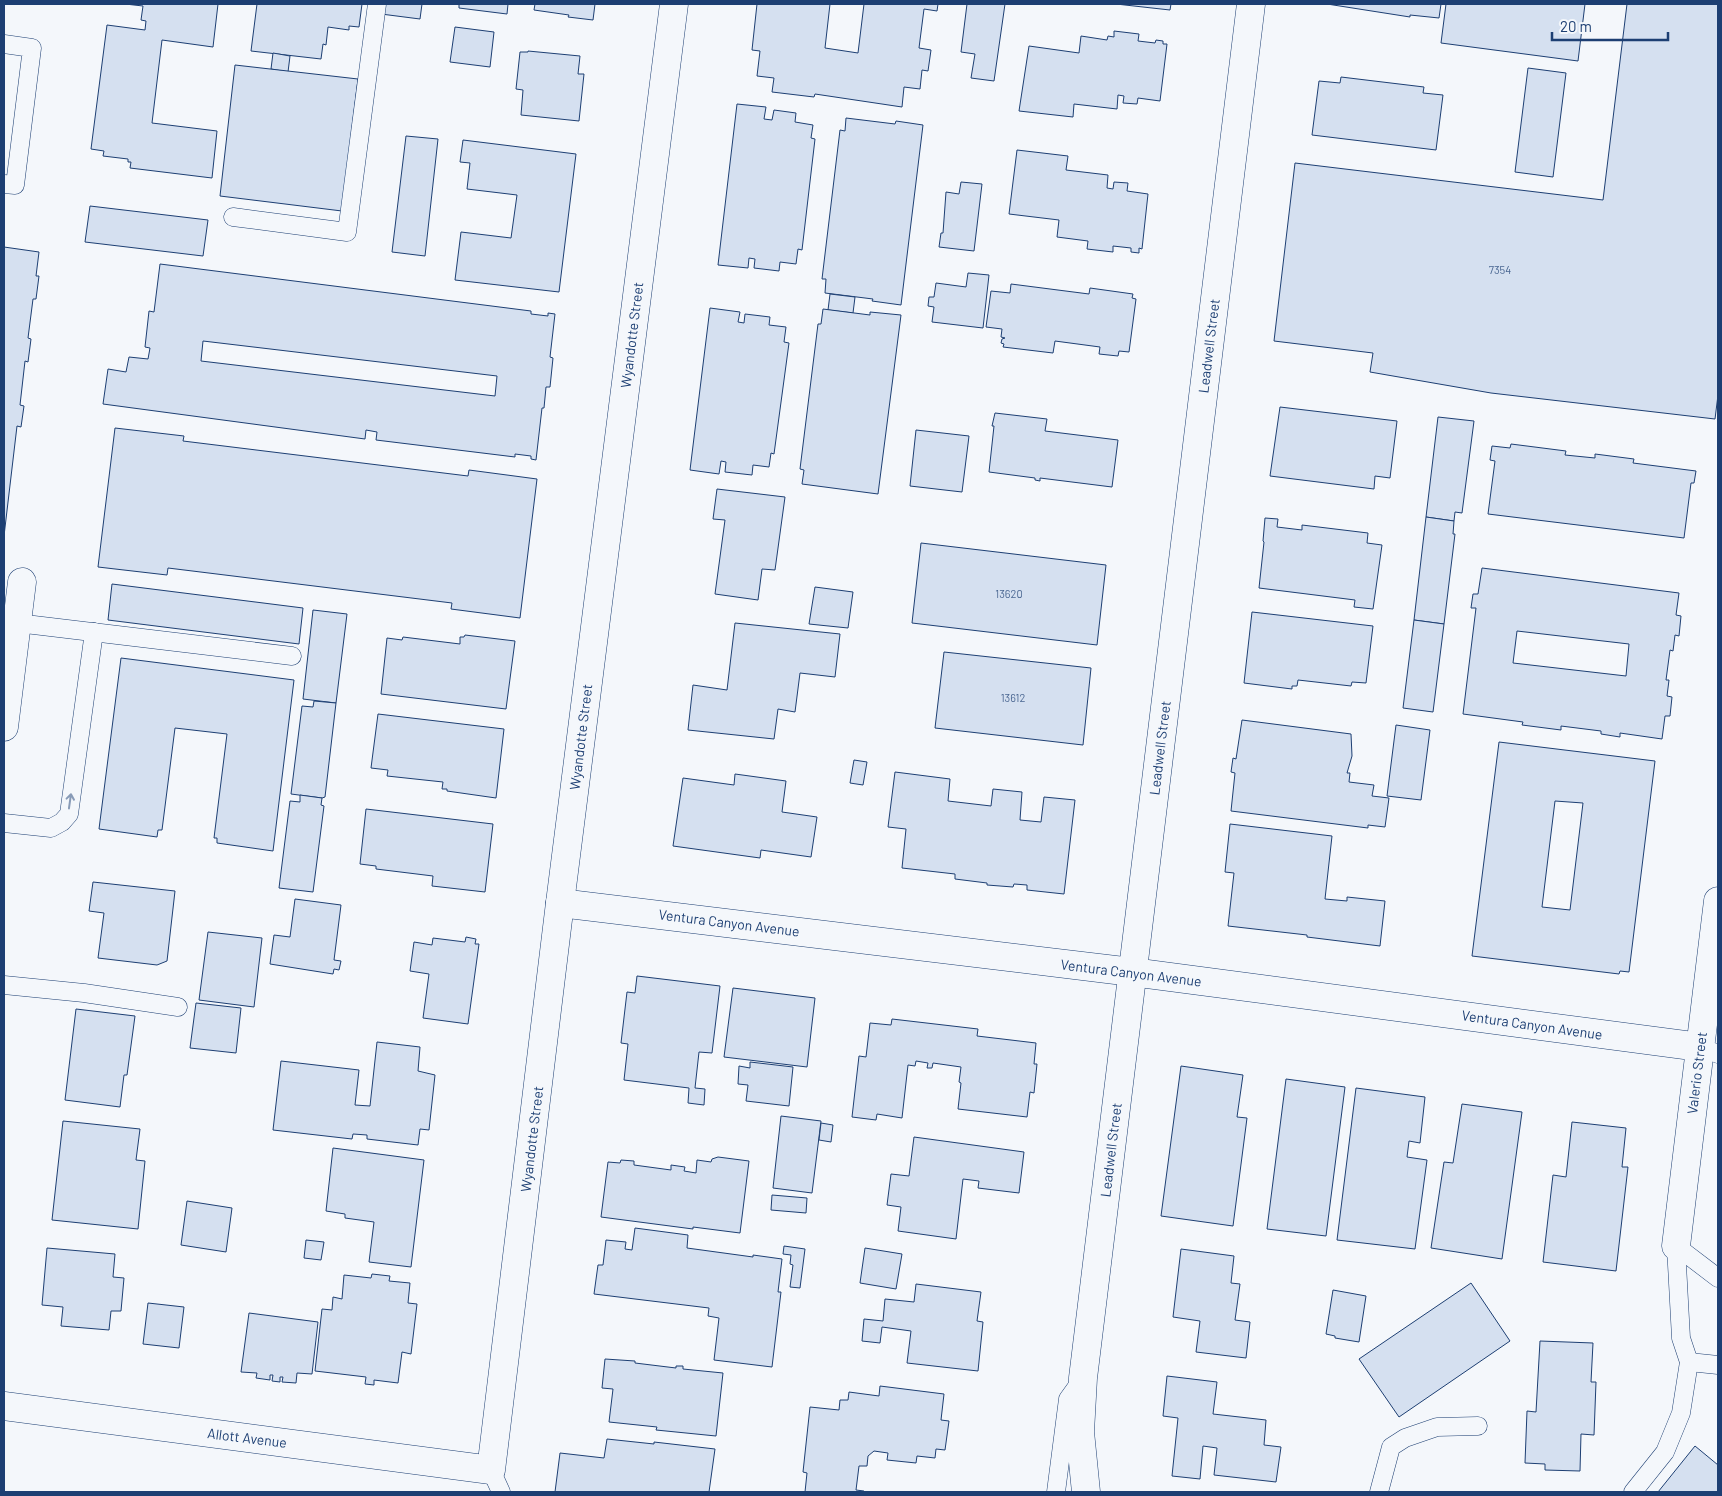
<svg xmlns="http://www.w3.org/2000/svg" width="1722" height="1496" viewBox="0 0 1722 1496" font-family="Barlow,sans-serif">
  <style>
    .building { fill: #d5e0f0; stroke: #1d3f73; fill-rule: evenodd }
    .lines { fill: none; stroke-linecap: round; stroke-linejoin: round }
    .lane-casing { stroke: #1d3f73; stroke-width: 19 }
    .street-casing { stroke: #1d3f73; stroke-width: 29 }
    .lane { stroke: #f4f7fb; stroke-width: 18 }
    .street { stroke: #f4f7fb; stroke-width: 28 }
    .oneway { stroke: #889bb7 }
    .labels { text-anchor: middle; stroke-width: 4; stroke-linejoin: round; paint-order: stroke }
    .number-label { font-size: 11px; fill: #4b6792 }
    .street-label { font-size: 14px; fill: #1d3f73; stroke: #f4f7fb }
  </style>
  <rect width="100%" height="100%" fill="#f4f7fb"/>
  <g class="building">
    <polygon points="125,4 218,4 213,47 162,40 152,123 217,131 212,178 130,168 131,162 128,162 128,159 103,156 104,151 91,149 107,25 145,30 146,21 141,20 143,6"/>
    <polygon points="257,4 362,4 359,27 349,26 349,30 328,27 326,45 323,44 321,59 251,51"/>
    <polygon points="383,4 422,4 420,19 381,14"/>
    <polygon points="459,4 508,4 507,14 459,8"/>
    <polygon points="535,4 595,4 593,20 568,17 569,15 534,10"/>
    <polygon points="757,4 830,4 825,48 858,53 864,4 938,4 937,11 924,9 919,48 931,50 928,71 922,70 920,89 904,87 902,107 815,94 814,97 772,92 774,78 757,76 760,51 752,50"/>
    <polygon points="967,4 1005,4 994,81 971,78 975,54 961,52"/>
    <polygon points="1116,4 1171,4 1170,10"/>
    <polygon points="1327,4 1441,4 1439,18 1410,15 1410,17"/>
    <polygon points="1446,4 1585,4 1578,61 1441,43"/>
    <polygon points="1627,4 1718,4 1718,395 1715,419 1491,393 1370,372 1373,353 1274,341 1295,163 1603,200"/>
    <polygon points="455,27 494,32 490,67 450,62"/>
    <polygon points="1114,31 1139,34 1138,41 1155,43 1156,40 1163,41 1163,44 1167,44 1160,101 1138,98 1137,104 1123,103 1124,96 1118,95 1117,109 1074,104 1073,117 1019,111 1029,46 1079,53 1081,36 1107,40 1108,36 1114,37"/>
    <polygon points="528,51 580,56 578,74 584,74 579,121 521,115 523,90 516,89 520,52 528,52"/>
    <polygon points="273,53 290,56 288,72 271,69"/>
    <polygon points="235,65 358,79 342,211 220,196"/>
    <polygon points="1528,68 1566,73 1553,177 1515,172"/>
    <polygon points="1341,77 1424,87 1423,93 1443,95 1436,150 1312,135 1319,81 1340,83"/>
    <polygon points="737,104 766,107 764,119 772,120 774,110 796,113 795,122 813,125 811,138 815,139 802,250 798,249 796,264 780,262 779,271 754,268 755,259 749,258 748,268 718,265"/>
    <polygon points="846,118 895,124 896,121 923,125 901,305 872,301 873,299 825,293 826,279 822,279 840,130 845,131"/>
    <polygon points="406,136 438,139 425,256 392,252"/>
    <polygon points="463,140 576,154 559,292 455,280 461,232 511,238 517,195 467,189 470,163 460,162"/>
    <polygon points="1017,150 1068,156 1066,170 1108,175 1107,188 1113,189 1114,182 1128,183 1127,191 1148,194 1142,249 1139,248 1139,253 1131,252 1131,248 1113,246 1113,252 1087,249 1088,241 1057,237 1059,220 1009,214"/>
    <polygon points="961,182 982,184 974,251 939,247 941,233 943,233 946,192 959,194"/>
    <polygon points="90,206 208,220 203,256 85,242"/>
    <polygon points="4,247 39,252 36,276 39,276 36,299 33,299 28,338 31,339 28,362 25,361 20,405 24,406 21,427 17,426 4,536"/>
    <path d="M160,264L531,311V314L548,316V313L555,314L550,357L553,358L550,387H546L544,408H542L536,460L531,459V456L515,454V457L376,440L377,432L366,430L365,439L103,404L108,369L126,372L129,357L148,359L150,348L145,347L149,311L154,312ZM203,341L497,376L495,396L201,361Z"/>
    <polygon points="968,273 989,275 983,328 932,322 934,307 928,306 929,297 934,297 936,283 966,287"/>
    <polygon points="1011,284 1089,294 1090,288 1133,294 1132,298 1136,299 1129,352 1119,351 1118,356 1099,354 1100,347 1055,341 1053,353 1003,347 1004,344 1001,343 1002,339 1005,338 1001,337 1002,329 986,327 991,291 1010,293"/>
    <polygon points="830,294 855,297 853,313 828,310"/>
    <polygon points="710,308 740,312 738,322 744,323 745,314 770,317 769,325 786,327 784,342 789,343 774,454 771,453 769,467 753,465 752,475 725,472 726,462 721,461 719,474 690,470"/>
    <polygon points="823,309 870,315 870,312 901,315 878,494 802,484 804,470 800,469 818,324 821,324"/>
    <polygon points="1280,407 1397,421 1390,478 1375,476 1374,489 1270,476"/>
    <polygon points="995,413 1047,419 1045,431 1118,440 1112,487 1040,478 1040,481 1035,480 1035,478 989,472 994,426 992,426"/>
    <polygon points="1438,417 1474,421 1462,513 1455,512 1454,521 1426,517"/>
    <polygon points="115,428 184,436 183,441 468,476 469,470 537,479 520,618 451,609 452,603 168,568 167,575 98,567"/>
    <polygon points="916,430 969,436 962,492 910,486"/>
    <polygon points="1511,444 1566,451 1565,455 1595,458 1595,454 1634,459 1633,463 1696,471 1694,483 1691,483 1684,538 1488,514 1495,461 1490,460 1492,446 1510,448"/>
    <polygon points="717,489 785,497 775,570 762,569 758,600 715,594 725,520 713,519"/>
    <polygon points="1426,517 1454,521 1453,534 1455,534 1444,624 1414,620"/>
    <polygon points="1265,518 1278,519 1277,527 1302,530 1302,525 1368,533 1367,543 1382,545 1373,609 1354,607 1355,600 1259,588 1264,542 1263,541"/>
    <polygon points="921,543 1106,565 1097,645 912,623"/>
    <path d="M1482,568L1679,593L1676,615L1681,616L1679,636L1675,635L1673,651L1670,650L1666,680H1669L1667,696L1672,697L1670,716H1665L1662,739L1620,733V737L1601,734V731L1561,726V730L1522,725L1523,722L1463,714L1476,608H1471L1473,594H1478ZM1517,631L1629,644L1626,676L1513,663Z"/>
    <polygon points="112,584 303,608 299,644 108,620"/>
    <polygon points="815,587 853,592 848,628 809,624"/>
    <polygon points="313,610 347,614 336,703 303,699"/>
    <polygon points="1252,612 1373,626 1366,683 1352,682 1351,686 1298,680 1297,686 1292,686 1292,689 1244,683"/>
    <polygon points="1414,620 1444,624 1433,712 1403,708"/>
    <polygon points="735,623 840,634 835,677 800,673 795,712 778,709 774,739 688,730 693,685 727,690"/>
    <polygon points="465,635 515,641 506,709 381,694 387,638 402,640 403,637 460,644 460,637 464,637"/>
    <polygon points="944,652 1091,668 1083,745 935,728"/>
    <polygon points="121,658 294,680 273,851 217,843 217,838 214,838 227,734 175,728 162,830 158,830 157,837 99,829"/>
    <polygon points="314,701 336,703 325,797 322,798 291,794 302,706 313,707"/>
    <polygon points="378,714 504,729 496,798 447,791 447,789 442,789 443,782 387,776 388,770 371,768"/>
    <polygon points="1242,720 1351,734 1352,756 1347,773 1350,773 1349,782 1374,785 1372,796 1389,798 1385,827 1368,825 1368,828 1231,811 1235,773 1231,772 1233,758 1236,759"/>
    <polygon points="1396,725 1430,730 1421,800 1387,796"/>
    <path d="M1499,742L1655,761L1629,972L1620,971L1619,974L1472,956ZM1555,801L1583,803L1570,910L1542,907Z"/>
    <polygon points="854,760 867,762 863,785 850,783"/>
    <polygon points="895,772 950,779 948,801 991,806 993,789 1022,792 1020,820 1041,822 1044,797 1075,800 1064,894 1027,890 1027,885 1014,884 1013,887 987,885 987,883 955,879 955,874 902,868 906,829 888,827"/>
    <polygon points="735,774 786,781 782,812 817,817 811,857 761,850 760,858 673,846 683,778 734,785"/>
    <polygon points="300,795 322,798 321,805 324,806 313,892 279,888 290,801 300,802"/>
    <polygon points="366,809 493,824 485,892 432,886 433,876 376,869 376,866 360,864"/>
    <polygon points="1230,824 1332,836 1325,899 1347,901 1347,897 1385,901 1380,946 1307,937 1307,935 1228,926 1234,873 1225,872"/>
    <polygon points="93,882 175,891 167,961 157,965 98,958 104,913 89,911"/>
    <polygon points="295,899 341,905 334,960 341,961 339,970 334,969 333,974 270,964 274,935 290,937"/>
    <polygon points="208,932 262,938 254,1007 199,1000"/>
    <polygon points="466,937 476,939 475,944 479,944 468,1024 423,1018 429,974 410,971 414,942 432,945 433,938 465,942"/>
    <polygon points="637,976 720,986 712,1053 699,1052 695,1088 705,1089 704,1105 688,1103 689,1088 624,1080 628,1044 621,1043 627,992 635,993"/>
    <polygon points="733,988 815,998 807,1067 724,1057"/>
    <polygon points="196,1003 241,1008 236,1053 190,1048"/>
    <polygon points="76,1009 135,1016 127,1075 124,1075 120,1107 65,1100"/>
    <polygon points="892,1019 978,1029 977,1036 1036,1043 1034,1064 1037,1064 1034,1093 1030,1092 1027,1117 958,1109 961,1083 959,1082 961,1067 933,1063 932,1068 927,1068 928,1063 916,1061 915,1066 908,1065 902,1118 877,1114 876,1120 852,1117 859,1056 866,1057 870,1023 891,1025"/>
    <polygon points="377,1042 420,1047 418,1071 435,1075 429,1130 420,1129 418,1145 367,1139 367,1135 353,1134 352,1139 273,1130 281,1061 359,1070 355,1105 370,1106"/>
    <polygon points="750,1062 793,1067 789,1106 746,1101 748,1085 738,1084 739,1066 750,1068"/>
    <polygon points="1181,1066 1243,1075 1237,1117 1247,1118 1233,1226 1161,1216"/>
    <polygon points="1286,1079 1345,1087 1326,1236 1267,1229"/>
    <polygon points="1356,1088 1425,1097 1420,1143 1409,1141 1407,1157 1427,1160 1415,1249 1337,1240"/>
    <polygon points="1462,1104 1522,1112 1502,1259 1431,1248 1444,1162 1453,1163"/>
    <polygon points="781,1116 821,1121 812,1193 773,1188"/>
    <polygon points="63,1121 140,1129 136,1160 145,1161 138,1229 52,1220"/>
    <polygon points="1572,1122 1626,1128 1622,1167 1628,1167 1616,1271 1543,1262 1553,1175 1566,1177"/>
    <polygon points="821,1123 833,1125 831,1142 819,1140"/>
    <polygon points="914,1137 1024,1152 1019,1193 978,1188 979,1181 963,1179 956,1239 898,1231 901,1207 887,1205 891,1174 909,1176"/>
    <polygon points="333,1148 424,1160 411,1267 369,1262 374,1222 345,1218 345,1214 326,1211"/>
    <polygon points="718,1157 749,1161 740,1233 693,1227 693,1229 601,1217 608,1162 620,1163 621,1160 634,1161 634,1165 671,1170 671,1165 685,1167 684,1171 696,1173 697,1160 711,1162 712,1159"/>
    <polygon points="772,1195 807,1198 806,1213 771,1210"/>
    <polygon points="187,1201 232,1208 226,1252 181,1245"/>
    <polygon points="635,1228 688,1235 687,1248 753,1257 753,1255 782,1259 778,1292 781,1292 772,1367 714,1360 719,1318 708,1316 709,1308 594,1294 598,1265 603,1265 606,1240 626,1242 625,1249 632,1250"/>
    <polygon points="306,1240 324,1242 321,1260 304,1258"/>
    <polygon points="784,1246 805,1249 800,1288 790,1287 793,1265 790,1264 791,1255 783,1254"/>
    <polygon points="47,1248 115,1254 113,1277 124,1278 121,1311 111,1311 109,1330 61,1326 63,1307 42,1305"/>
    <polygon points="865,1248 902,1254 896,1289 860,1283"/>
    <polygon points="1181,1249 1234,1256 1231,1283 1240,1284 1235,1320 1250,1322 1246,1358 1196,1352 1200,1321 1173,1317"/>
    <polygon points="372,1274 390,1276 389,1281 410,1283 408,1303 417,1304 411,1354 402,1352 398,1383 374,1380 374,1385 365,1384 366,1377 315,1371 322,1309 332,1310 333,1297 342,1299 344,1275 371,1278"/>
    <polygon points="1471,1283 1510,1341 1399,1417 1359,1359"/>
    <polygon points="916,1284 981,1292 977,1321 983,1322 978,1371 907,1363 911,1331 882,1327 880,1343 862,1341 864,1319 883,1321 885,1299 914,1302"/>
    <polygon points="1333,1290 1366,1296 1359,1342 1335,1338 1335,1336 1326,1334"/>
    <polygon points="148,1303 184,1307 179,1348 143,1344"/>
    <polygon points="249,1313 318,1322 312,1374 297,1373 296,1383 282,1382 283,1377 280,1377 280,1382 272,1381 273,1375 270,1375 270,1380 256,1378 257,1373 241,1372"/>
    <polygon points="1540,1341 1593,1343 1591,1382 1596,1382 1594,1435 1581,1434 1580,1471 1545,1470 1545,1464 1525,1463 1527,1411 1536,1412"/>
    <polygon points="605,1359 635,1361 635,1363 676,1368 676,1366 683,1366 683,1369 723,1373 716,1436 656,1430 657,1427 609,1422 613,1389 602,1388"/>
    <polygon points="1167,1376 1217,1382 1213,1414 1266,1420 1264,1445 1281,1447 1276,1482 1214,1475 1217,1448 1203,1446 1200,1479 1172,1476 1178,1418 1163,1416"/>
    <polygon points="880,1386 944,1394 941,1420 949,1421 945,1450 936,1449 935,1458 917,1456 916,1463 887,1460 888,1453 874,1451 868,1456 867,1466 859,1466 856,1490 864,1491 864,1492 805,1492 807,1473 803,1472 810,1407 839,1410 840,1400 848,1400 849,1392 879,1396"/>
    <polygon points="607,1439 654,1444 654,1442 715,1449 709,1492 555,1492 560,1453 604,1458"/>
    <polygon points="1695,1446 1718,1465 1718,1492 1658,1492"/>
  </g>
  <g class="lines">
    <defs>
      <g id="lane">
        <polyline points="4,44 32,48 15,185 4,184"/>
        <polyline points="233,217 347,232 377,4"/>
        <polyline points="17,623 292,656"/>
        <polyline points="4,823 51,828 62,822 69,814 94,632"/>
        <polyline points="4,985 84,993 178,1007"/>
        <polyline points="1700,1047 1718,1054"/>
        <polyline points="1676,1246 1718,1278"/>
        <polyline points="1689,1362 1718,1365"/>
        <polyline points="491,1470 501,1492"/>
        <polyline points="1056,1492 1068,1399 1081,1381"/>
        <polyline points="1379,1492 1391,1447 1405,1438 1437,1427 1478,1426"/>
        <polyline points="1633,1492 1665,1452 1681,1413 1689,1362 1681,1338 1676,1246"/>
      </g>
      <g id="street">
        <polyline points="4,727 22,582"/>
        <polyline points="560,903 1132,972 1700,1047"/>
        <polyline points="1676,1246 1718,901"/>
        <polyline points="4,1406 491,1470 560,903 674,4"/>
        <polyline points="1086,1492 1080,1432 1083,1378 1251,4"/>
      </g>
    </defs>
    <use href="#lane" class="lane-casing"/>
    <use href="#street" class="street-casing"/>
    <use href="#lane" class="lane"/>
    <use href="#street" class="street"/>
  </g>
  <defs><path id="oneway-shaft" d="M-6 0H5M1.5-3L5.5 0L1.5 3" fill="none" stroke-width="1.6" stroke-linecap="round" stroke-linejoin="round" transform="scale(1.25)"/></defs>
  <use class="oneway" href="#oneway-shaft" transform="translate(70 801) rotate(-82)"/>
  <g class="labels">
    <g class="number-label">
      <text x="1500" y="274">7354</text>
      <text x="1009" y="598">13620</text>
      <text x="1013" y="702">13612</text>
    </g>
    <g class="street-label">
      <text transform="translate(632 335) rotate(-83)" y="5">Wyandotte Street</text>
      <text transform="translate(1209 346) rotate(-83)" y="5">Leadwell Street</text>
      <text transform="translate(581 737) rotate(-83)" y="5">Wyandotte Street</text>
      <text transform="translate(1160 748) rotate(-83)" y="5">Leadwell Street</text>
      <text transform="translate(729 923) rotate(7)" y="5">Ventura Canyon Avenue</text>
      <text transform="translate(1131 973) rotate(7)" y="5">Ventura Canyon Avenue</text>
      <text transform="translate(1532 1025) rotate(8)" y="5">Ventura Canyon Avenue</text>
      <text transform="translate(1697 1073) rotate(-83)" y="5">Valerio Street</text>
      <text transform="translate(532 1139) rotate(-83)" y="5">Wyandotte Street</text>
      <text transform="translate(1111 1150) rotate(-83)" y="5">Leadwell Street</text>
      <text transform="translate(247 1438) rotate(7)" y="5">Allott Avenue</text>
    </g>
  </g>
  <rect width="1722" height="1496" fill="none" stroke="#1d3f73" stroke-width="10"/>
  <path d="M1552 32v8h116v-8" fill="none" stroke="#1d3f73" stroke-width="2.5"/>
  <text x="1560" y="32" font-size="15" fill="#1d3f73" stroke="#f4f7fb" stroke-width="4" paint-order="stroke">20 m</text>
</svg>
